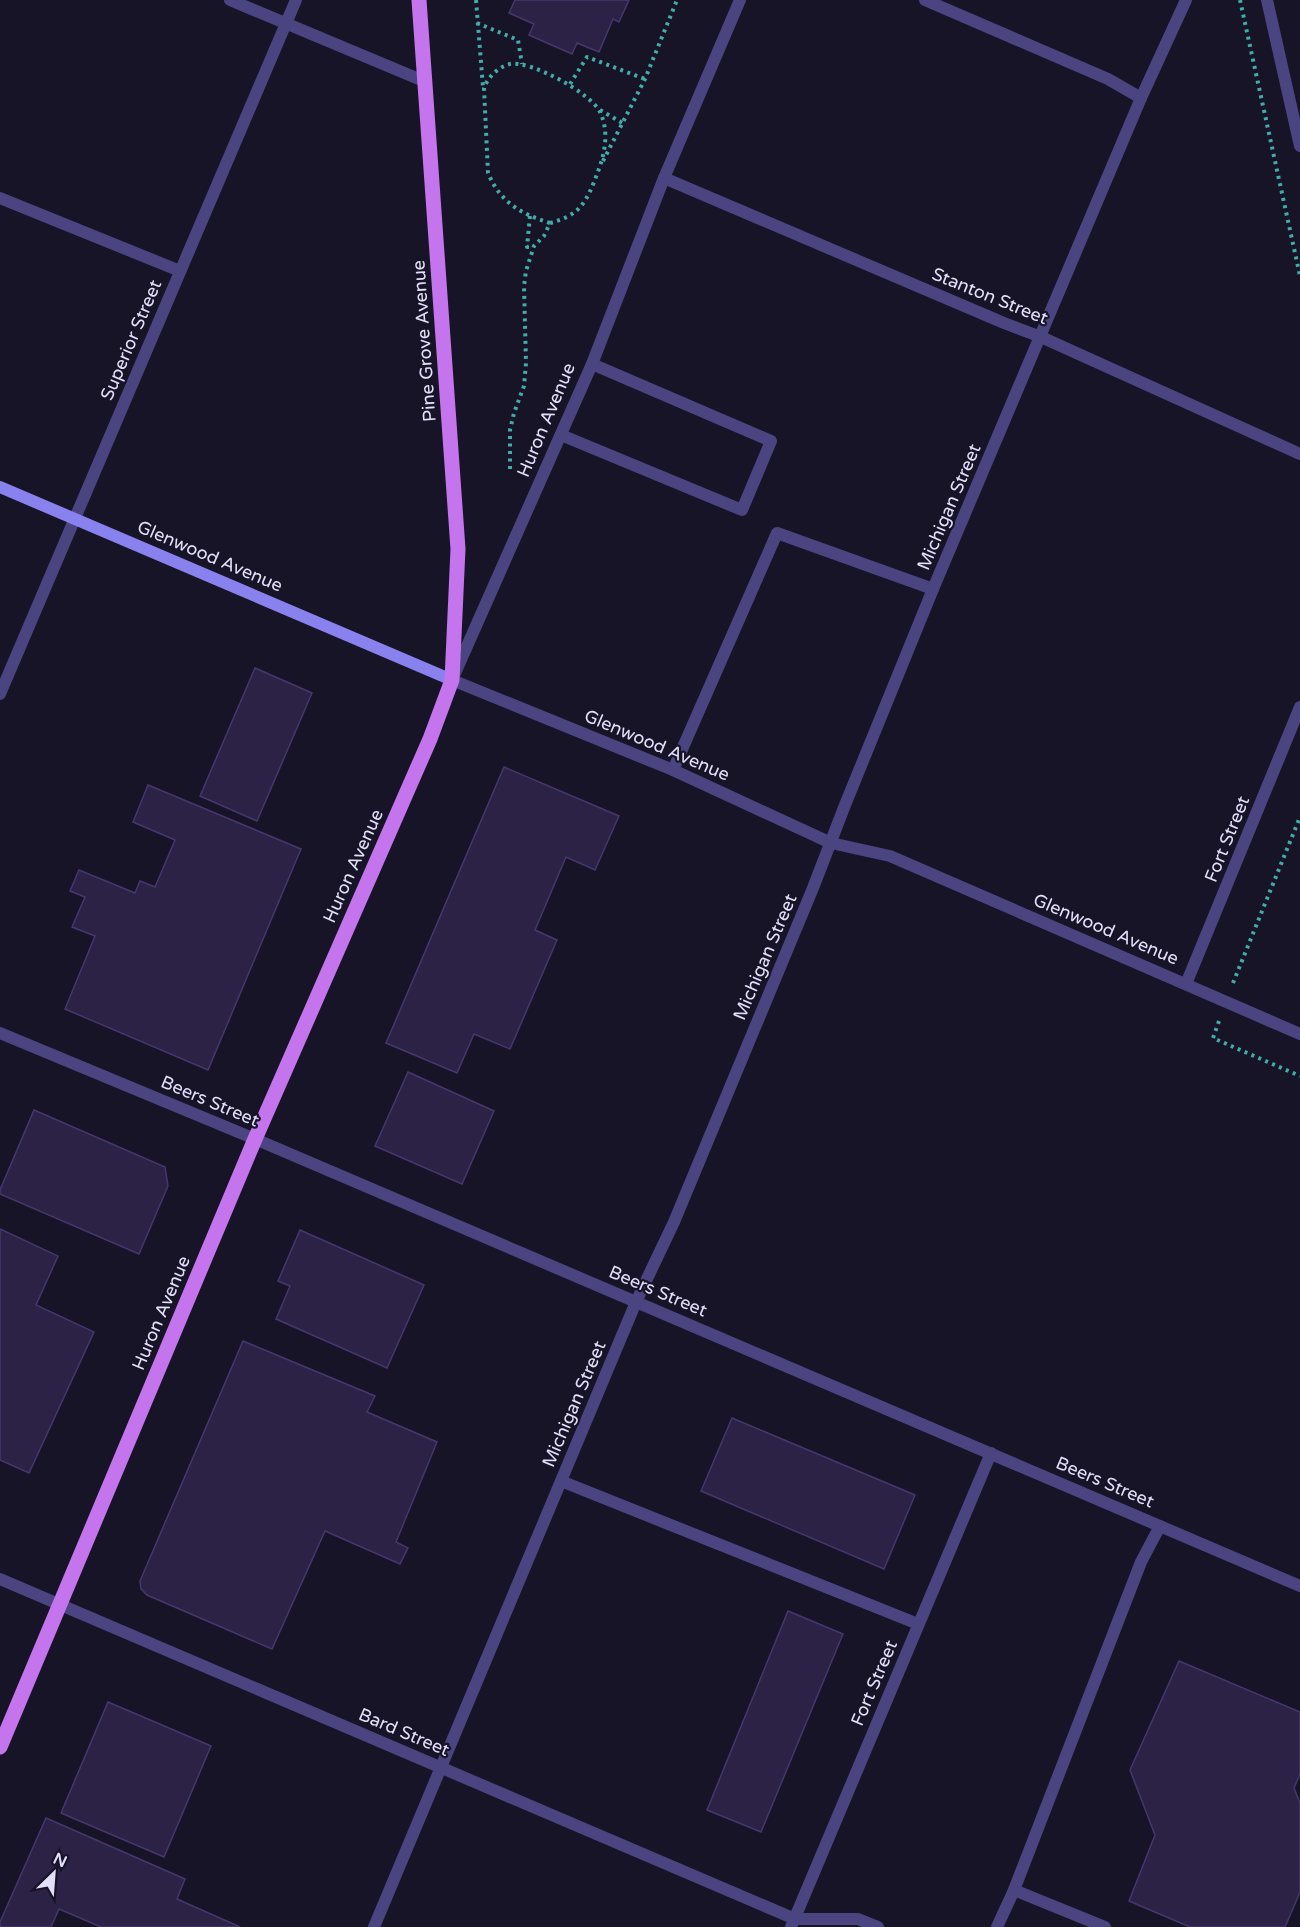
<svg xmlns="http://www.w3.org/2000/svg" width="1300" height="1927" viewBox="0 0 1300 1927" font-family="'Varela Round',sans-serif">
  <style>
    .building { fill: #2b2246; stroke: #45376f; stroke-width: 1.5 }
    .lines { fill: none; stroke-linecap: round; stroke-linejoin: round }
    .path { stroke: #41acaa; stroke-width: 4; stroke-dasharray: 3 4.5; stroke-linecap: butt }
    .lane { stroke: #4a4580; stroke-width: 12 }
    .street { stroke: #4a4580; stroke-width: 12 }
    .secondary { stroke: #8982ee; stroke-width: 12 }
    .primary { stroke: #c474ec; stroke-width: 15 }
    .labels { text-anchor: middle; stroke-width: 4.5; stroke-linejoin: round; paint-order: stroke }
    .street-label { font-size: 18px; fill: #e3dffb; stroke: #181427 }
  </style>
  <rect width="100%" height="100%" fill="#181427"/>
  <g class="building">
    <polygon points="515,0 629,0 619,22 613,19 599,52 577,43 572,54 529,35 534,24 509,13"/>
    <polygon points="255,668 312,693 257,821 200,796"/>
    <polygon points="504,767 619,816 595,870 566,857 535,930 557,940 510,1049 474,1034 457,1073 386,1043"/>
    <polygon points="148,785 301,849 208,1070 65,1009 95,936 72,927 85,897 70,891 79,870 135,893 140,881 155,887 175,840 133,822"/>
    <polygon points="408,1072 494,1111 462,1184 375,1146"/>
    <polygon points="34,1110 165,1167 168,1186 139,1254 0,1194 0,1190"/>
    <polygon points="0,1229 58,1256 36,1305 94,1332 29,1473 0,1460"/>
    <polygon points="300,1230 424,1285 387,1368 276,1319 290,1286 278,1281"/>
    <polygon points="243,1341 375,1396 367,1412 437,1442 396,1542 408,1548 400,1564 325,1531 272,1649 147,1595 141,1589 140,1581"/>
    <polygon points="732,1418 915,1495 884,1569 701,1491"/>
    <polygon points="788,1611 843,1634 761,1832 707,1810"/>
    <polygon points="1179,1661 1300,1712 1300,1774 1294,1788 1300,1803 1300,1892 1285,1927 1190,1927 1129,1901 1155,1835 1130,1770"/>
    <polygon points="108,1702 211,1746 164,1857 61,1813"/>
    <polygon points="46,1818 185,1879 177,1899 240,1927 101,1927 59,1909 51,1927 0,1927 0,1922"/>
  </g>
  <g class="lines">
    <g class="path">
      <polyline points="476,0 483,87"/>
      <polyline points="1240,0 1300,276"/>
      <polyline points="477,23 518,40 522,64"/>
      <polyline points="570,84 587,57 645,79"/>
      <polyline points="600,110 624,124"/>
      <polyline points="603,161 645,79 677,0"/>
      <polyline points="530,216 527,247 533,246"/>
      <path d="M510,469V430L514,413L524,386L526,363L524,286L526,271L534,246L544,236L550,223C576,216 584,207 594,182C603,160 611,135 600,112C591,93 530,60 510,64C498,67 488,77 484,88L488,173C500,202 521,214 550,223"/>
      <polyline points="1233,983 1300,817"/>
      <polyline points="1219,1021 1213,1038 1300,1076"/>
    </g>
    <g class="lane">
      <polyline points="925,0 1108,79 1141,98"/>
      <polyline points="0,198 180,271"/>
      <polyline points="561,435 742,510 771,441 592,364"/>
      <polyline points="673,770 777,533 933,589"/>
      <polyline points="561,1481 918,1624"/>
      <polyline points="1014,1890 1105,1927"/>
      <polyline points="795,1919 858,1919 878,1927"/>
      <polyline points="997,1927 1014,1890 1141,1562 1160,1526"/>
    </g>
    <g class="street">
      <polyline points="230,0 426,82"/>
      <polyline points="740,0 664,178 592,364 452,680 673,770 831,843 890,856 1300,1034"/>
      <polyline points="1267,0 1300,146"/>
      <polyline points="664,178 1004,323 1041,337 1300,454"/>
      <polyline points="0,694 296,0"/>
      <polyline points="1186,984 1300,707"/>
      <polyline points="0,1033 255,1139 1300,1586"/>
      <polyline points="0,1579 795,1919"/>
      <polyline points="374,1927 636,1302 674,1222 813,888 845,805 933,589 1141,98 1186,0"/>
      <polyline points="791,1927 991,1453"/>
    </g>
    <polyline class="secondary" points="0,487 452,680"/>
    <polyline class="primary" points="0,1747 255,1139 430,739 452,680 458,549 419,0"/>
  </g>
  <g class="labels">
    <g class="street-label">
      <text transform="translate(990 296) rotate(22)" y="6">Stanton Street</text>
      <text transform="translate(131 340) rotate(-67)" y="6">Superior Street</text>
      <text transform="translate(424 341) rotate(-94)" y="6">Pine Grove Avenue</text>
      <text transform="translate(546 420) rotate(-67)" y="6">Huron Avenue</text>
      <text transform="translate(949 507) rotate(-67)" y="6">Michigan Street</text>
      <text transform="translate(210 556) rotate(23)" y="6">Glenwood Avenue</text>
      <text transform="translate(657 745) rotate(23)" y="6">Glenwood Avenue</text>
      <text transform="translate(1227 839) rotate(-68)" y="6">Fort Street</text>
      <text transform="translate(353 866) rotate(-66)" y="6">Huron Avenue</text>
      <text transform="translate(1106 929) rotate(23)" y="6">Glenwood Avenue</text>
      <text transform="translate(765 957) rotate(-67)" y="6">Michigan Street</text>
      <text transform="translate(210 1101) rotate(23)" y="6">Beers Street</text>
      <text transform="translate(658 1291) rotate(23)" y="6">Beers Street</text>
      <text transform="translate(161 1313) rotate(-67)" y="6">Huron Avenue</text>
      <text transform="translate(574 1404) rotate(-67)" y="6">Michigan Street</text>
      <text transform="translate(1105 1482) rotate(23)" y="6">Beers Street</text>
      <text transform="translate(874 1683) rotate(-67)" y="6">Fort Street</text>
      <text transform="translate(404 1732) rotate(23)" y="6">Bard Street</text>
    </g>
  </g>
  <g transform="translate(54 1873) rotate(25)" stroke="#181427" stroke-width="4.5" paint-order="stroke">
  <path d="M0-4.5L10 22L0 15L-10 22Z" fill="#e3dffb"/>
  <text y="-9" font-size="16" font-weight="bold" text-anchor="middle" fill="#e3dffb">N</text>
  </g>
</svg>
